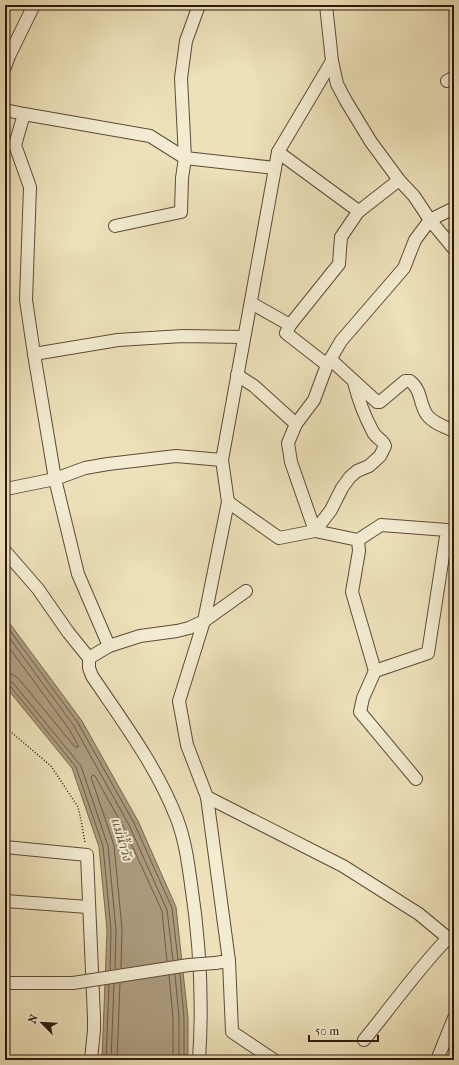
<svg xmlns="http://www.w3.org/2000/svg" width="459" height="1065" viewBox="0 0 459 1065" font-family="'IM FELL French Canon','Noto Serif Thai',serif">
  <style>
    .water { fill: #ac9c7e; stroke: #7a6750 }
    .lines { fill: none; stroke-linecap: round; stroke-linejoin: round }
    .shore { stroke: #6d5a45; stroke-width: 1 }
    .minor-casing { stroke: #5e4a37; stroke-width: 14 }
    .path { stroke: #2e170c; stroke-width: 1.5; stroke-dasharray: 1 2; stroke-linecap: butt }
    .minor { stroke: #f3ecd2; stroke-width: 12 }
    .minor-bridge-casing { stroke: #5e4a37; stroke-width: 14; stroke-linecap: butt }
    .minor-bridge { stroke: #f3ecd2; stroke-width: 12 }
    .labels { text-anchor: middle; stroke-width: 4; stroke-linejoin: round; paint-order: stroke }
    .water-label { font-size: 13px; font-style: italic; fill: #604c3a; stroke: #f3ecd2 }
  </style>
  <rect width="100%" height="100%" fill="#ede1b9"/>
  <filter id="stains"><feTurbulence type="fractalNoise" baseFrequency=".005" numOctaves="4"/><feColorMatrix values="0 0 0 0 .2 0 0 0 0 .09 0 0 0 0 .02 0 0 0 .5 -.17"/></filter>
  <radialGradient id="worn" r=".72"><stop offset=".6" stop-color="#630" stop-opacity="0"/><stop offset="1" stop-color="#630" stop-opacity=".3"/></radialGradient>
  <polygon class="water" points="5,617 82,721 138,821 176,907 188,1018 188,1060 102,1060 107,930 99,847 72,768 5,686"/>
  <g class="lines">
    <g class="shore">
      <polyline points="5,624 78,723 134,823 172,908 178,960"/>
      <polyline points="5,632 74,726 129,825 167,910 173,960"/>
      <polyline points="5,642 69,729 78,745 78,747 75,747 18,678 11,674 5,673"/>
      <polyline points="5,679 9,680 13,683 81,766 108,846 116,930 115,969"/>
      <polyline points="5,684 10,686 76,767 103,846 111,930 110,970"/>
      <polyline points="121,968 122,929 114,845 91,777 93,775 95,776 124,828 162,911 167,961"/>
      <polyline points="175,974 179,1018 179,1060"/>
      <polyline points="180,974 184,1018 184,1060"/>
      <polyline points="169,975 173,1018 173,1060"/>
      <polyline points="106,1060 109,984"/>
      <polyline points="111,1060 114,984"/>
      <polyline points="117,1060 120,983"/>
    </g>
    <defs>
      <g id="minor">
        <polyline points="332,61 337,84 346,101 371,142 399,180 414,196 430,220 454,249"/>
        <polyline points="5,67 9,56 34,5"/>
        <polyline points="447,81 454,77"/>
        <polyline points="5,110 24,114 150,136 185,158 275,168"/>
        <polyline points="24,114 15,145 30,187 26,300 34,354 55,479 78,574 109,646 140,636 177,631 189,628 204,621 246,591"/>
        <polyline points="358,212 399,180"/>
        <polyline points="115,226 181,212 182,178 185,158 181,78 186,41 199,5"/>
        <polyline points="251,303 290,325 339,264 341,237 358,212 357,210 278,152"/>
        <polyline points="290,325 286,333 327,365"/>
        <polyline points="34,354 118,340 183,336 243,337"/>
        <path d="M330,359L377,402H380L405,381H410C422,390 419,404 427,415C433,423 445,427 454,431"/>
        <polyline points="237,375 254,386 296,424"/>
        <polyline points="6,489 55,479 85,468 108,464 176,456 222,460"/>
        <polyline points="228,502 279,538 315,531 358,540 381,525 447,530 428,653 375,671 352,592 359,551 358,540"/>
        <polyline points="315,531 291,462 288,443 296,424 314,400 327,365 341,341 404,268 415,240 430,220 454,208"/>
        <path d="M315,531L331,510L342,488L350,477L357,471L369,466L380,456L385,446C383,440 376,438 373,432C365,417 358,399 354,382"/>
        <path d="M5,551L38,589L68,632L89,658V668L92,676C123,722 157,767 177,819C185,840 188,862 191,884C200,943 203,1001 199,1060"/>
        <polyline points="89,658 109,646"/>
        <polyline points="375,671 363,698 360,712 416,779"/>
        <polyline points="207,797 343,866 419,914 454,943"/>
        <polyline points="5,847 87,855 94,1018 94,1030 91,1060"/>
        <polyline points="5,901 88,907"/>
        <polyline points="229,961 232,1032 274,1060"/>
        <polyline points="215,963 229,961 207,797 187,745 179,701 204,621 228,502 222,460 278,152 332,61 326,5"/>
        <polyline points="5,983 73,983"/>
        <path d="M364,1040C392,1006 417,970 448,938"/>
        <polyline points="437,1060 454,1018"/>
      </g>
    </defs>
    <use href="#minor" class="minor-casing"/>
    <polyline class="path" points="5,727 51,766 78,807 81,820 85,843"/>
    <use href="#minor" class="minor"/>
    <defs>
      <polyline id="minor-bridge" points="73,983 189,965 215,963"/>
    </defs>
    <use href="#minor-bridge" class="minor-bridge-casing"/>
    <use href="#minor-bridge" class="minor-bridge"/>
  </g>
  <g class="labels">
    <g class="water-label">
      <text transform="translate(122 839) rotate(73)" y="5">แม่น้ำวัง</text>
    </g>
  </g>
  <rect width="459" height="1065" fill="none" stroke="#ede1b9" stroke-width="20"/>
  <rect x="6" y="6" width="447" height="1053" fill="none" stroke="#2e170c" stroke-width="2"/>
  <rect x="10" y="10" width="439" height="1045" fill="none" stroke="#2e170c"/>
  <g transform="translate(42 1023) rotate(294)" stroke="#f3ecd2" stroke-width="3" paint-order="stroke">
  <path d="M0-3L7 15L0 10L-7 15Z" fill="#2e170c"/>
  <text y="-6" font-size="11" font-weight="bold" text-anchor="middle" fill="#2e170c">N</text>
  </g>
  <path d="M309 1035v6h69v-6" fill="none" stroke="#2e170c" stroke-width="2"/>
  <text x="315" y="1035" font-size="12" fill="#2e170c" stroke="#f3ecd2" stroke-width="3" paint-order="stroke">50 m</text>
  <rect width="100%" height="100%" filter="url(#stains)"/>
  <rect width="100%" height="100%" fill="url(#worn)"/>
</svg>
